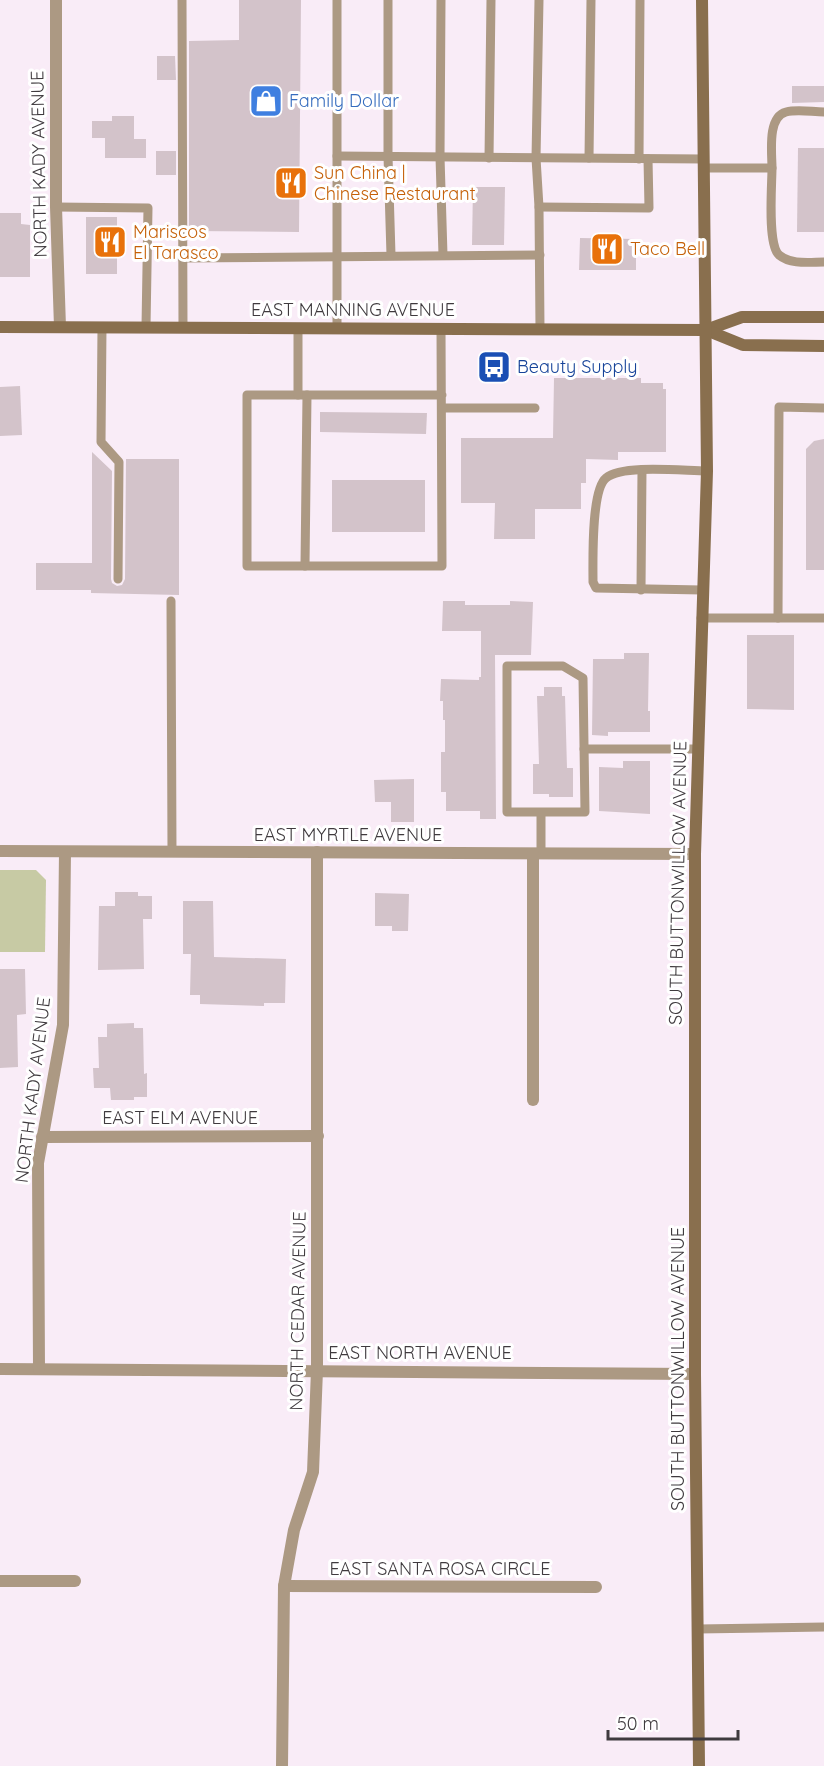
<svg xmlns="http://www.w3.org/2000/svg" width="824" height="1766" viewBox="0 0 824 1766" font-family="Quicksand,sans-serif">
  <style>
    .green { fill: #c7caa4 }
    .building { fill: #d3c3ca }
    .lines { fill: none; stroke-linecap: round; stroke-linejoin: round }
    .lane { stroke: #ac9983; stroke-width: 9 }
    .street { stroke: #ac9983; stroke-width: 12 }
    .secondary { stroke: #896f4e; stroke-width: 12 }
    .labels { text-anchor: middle; stroke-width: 6; stroke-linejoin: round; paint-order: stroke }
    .shop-label { font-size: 18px; fill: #366cbe; stroke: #fff; text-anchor: start }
    .street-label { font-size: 18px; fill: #3f3a3e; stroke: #fff }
    .food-label { font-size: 18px; fill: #c56008; stroke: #fff; text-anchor: start }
    .transit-label { font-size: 18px; fill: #164399; stroke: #fff; text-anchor: start }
  </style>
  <rect width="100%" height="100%" fill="#f9ecf7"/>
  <polygon class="green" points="0,870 36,870 46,880 45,952 0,952"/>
  <g class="building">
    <polygon points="239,0 301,0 299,232 189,231 189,41 239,40"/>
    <polygon points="157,56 175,56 176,80 157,80"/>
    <polygon points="792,86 824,86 824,102 792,103"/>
    <polygon points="112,116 134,116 134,139 146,139 146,158 105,158 105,138 92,138 92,121 112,121"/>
    <polygon points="798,148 824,148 824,232 797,232"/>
    <rect x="156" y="151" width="20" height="24"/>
    <polygon points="473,187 505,187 504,245 472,245"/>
    <polygon points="0,213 21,213 21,224 30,225 30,277 0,277"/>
    <rect x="86" y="217" width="31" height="57"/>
    <polygon points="580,238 636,239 636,270 579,270"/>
    <polygon points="554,378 641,378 641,383 663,383 663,389 666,389 666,452 618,452 618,460 586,459 586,483 581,483 581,509 535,509 535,539 494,539 495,503 461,503 461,438 553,438"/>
    <polygon points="20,386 22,435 0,436 0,387"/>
    <polygon points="320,412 427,413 426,434 320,432"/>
    <polygon points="824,439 824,570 806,570 806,449 814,441"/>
    <polygon points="92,452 112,471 111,579 112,583 117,586 122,585 125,579 126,459 179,459 179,595 91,593 91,590 36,590 36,563 92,563"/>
    <rect x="332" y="480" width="93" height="52"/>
    <polygon points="443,601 465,601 465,605 510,605 510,601 533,602 531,655 495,655 496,819 480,819 480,811 446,811 446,792 441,792 441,752 445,752 445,720 443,720 443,701 440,701 441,679 479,680 479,677 481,677 481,631 442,631"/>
    <polygon points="747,635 794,635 794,710 747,709"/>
    <polygon points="624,653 649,653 648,711 650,711 650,732 608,732 608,736 592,735 593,659 624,659"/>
    <polygon points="544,687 562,687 562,696 565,696 567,768 573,768 573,797 549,797 549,794 533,794 533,764 539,764 537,696 544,696"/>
    <polygon points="623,761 650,761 650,814 599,811 599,767 623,768"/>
    <polygon points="414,779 414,822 391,822 391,802 375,802 374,780"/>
    <polygon points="115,892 138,892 138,896 152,896 152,919 143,919 144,969 98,970 99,906 115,906"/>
    <polygon points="375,893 409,894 408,931 392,931 392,926 375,926"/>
    <polygon points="183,901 213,901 214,957 286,959 285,1003 264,1003 264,1006 200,1004 200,995 190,995 191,954 183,954"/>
    <polygon points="0,969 25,969 26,1014 17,1015 18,1067 0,1068"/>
    <polygon points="134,1023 134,1028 143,1028 144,1074 147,1073 147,1097 134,1097 134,1100 111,1100 110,1088 94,1088 93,1068 99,1068 98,1037 107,1037 107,1024"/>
  </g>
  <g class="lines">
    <g class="lane">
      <polyline points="182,0 183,327"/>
      <polyline points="388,0 388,156 391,255"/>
      <polyline points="441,0 440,157 443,255"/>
      <polyline points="539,0 536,158 539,207 540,329"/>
      <polyline points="337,156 704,159"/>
      <polyline points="489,158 491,0"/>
      <polyline points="589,158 591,0"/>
      <polyline points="639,159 640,0"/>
      <path d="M704,168H772C772,185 767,244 779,255C791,265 810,262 824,262"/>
      <path d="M772,168C772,153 767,117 786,112C798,109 812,112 824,112"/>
      <polyline points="56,207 148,208 146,327"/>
      <polyline points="539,207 649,208 648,159"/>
      <path d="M182,258C301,258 420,255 540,255"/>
      <polyline points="102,327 101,442 119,462 118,579"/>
      <polyline points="337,328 337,0"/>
      <polyline points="441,328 442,566 247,566 247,395 442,395"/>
      <polyline points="298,395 298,328"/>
      <polyline points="442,408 535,408"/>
      <polyline points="305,566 307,395"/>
      <polyline points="641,590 642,470"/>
      <path d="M702,590L596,588L593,582C593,562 591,490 606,478C623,464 684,471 707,471"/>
      <polyline points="171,601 172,852"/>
      <polyline points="701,618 824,618"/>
      <polyline points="778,618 779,407 824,408"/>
      <polyline points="584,749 697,749"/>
      <polyline points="541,812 585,812 583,678 563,666 507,666 507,812 541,812 541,854"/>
      <polyline points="698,1629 824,1627"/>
    </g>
    <g class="street">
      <polyline points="56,0 56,207 60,327"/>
      <polyline points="0,851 695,854"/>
      <polyline points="533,1100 533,854"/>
      <polyline points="42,1137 318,1136"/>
      <polyline points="0,1369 695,1374"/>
      <polyline points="39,1369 38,1163 63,1025 65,852"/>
      <polyline points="0,1581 75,1581"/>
      <polyline points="284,1586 596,1587"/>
      <polyline points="282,1766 284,1586 294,1530 313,1472 317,1370 317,852"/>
    </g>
    <g class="secondary">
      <polyline points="0,327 706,330 742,317 824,317"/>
      <polyline points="706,330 743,345 824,346"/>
      <polyline points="699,1766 695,1374 695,854 707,471 702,0"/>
    </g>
  </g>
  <defs>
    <symbol id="shop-square" viewBox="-11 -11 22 22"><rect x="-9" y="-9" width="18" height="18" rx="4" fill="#3f7fe0" stroke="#fff"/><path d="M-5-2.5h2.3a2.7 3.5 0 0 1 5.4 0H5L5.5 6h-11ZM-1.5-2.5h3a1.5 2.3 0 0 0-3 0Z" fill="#fff"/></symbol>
    <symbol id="restaurant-square" viewBox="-11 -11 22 22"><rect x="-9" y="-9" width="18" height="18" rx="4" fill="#e8710a" stroke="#fff"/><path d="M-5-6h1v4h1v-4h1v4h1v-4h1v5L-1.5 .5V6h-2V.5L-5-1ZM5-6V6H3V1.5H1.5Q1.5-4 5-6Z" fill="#fff"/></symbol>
    <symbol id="bus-square" viewBox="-11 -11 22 22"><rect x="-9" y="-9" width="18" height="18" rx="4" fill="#1a4fb4" stroke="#fff"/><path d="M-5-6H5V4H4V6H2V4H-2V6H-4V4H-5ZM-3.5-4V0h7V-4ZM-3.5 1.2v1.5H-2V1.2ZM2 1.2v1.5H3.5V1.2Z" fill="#fff"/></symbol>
  </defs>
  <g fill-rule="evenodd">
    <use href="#shop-square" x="247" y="82" width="38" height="38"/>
    <use href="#restaurant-square" x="272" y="164" width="38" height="38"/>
    <use href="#restaurant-square" x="91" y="223" width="38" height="38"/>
    <use href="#restaurant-square" x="588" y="230" width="38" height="38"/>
    <use href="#bus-square" x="475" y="348" width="38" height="38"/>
  </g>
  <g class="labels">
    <g class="shop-label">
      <text x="289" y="107">Family Dollar</text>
    </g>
    <g class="street-label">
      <text transform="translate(39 164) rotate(-91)" y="6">NORTH KADY AVENUE</text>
      <text x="353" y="316">EAST MANNING AVENUE</text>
      <text x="348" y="841">EAST MYRTLE AVENUE</text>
      <text transform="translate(678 883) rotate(-89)" y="6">SOUTH BUTTONWILLOW AVENUE</text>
      <text transform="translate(33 1090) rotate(-83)" y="6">NORTH KADY AVENUE</text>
      <text x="180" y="1124">EAST ELM AVENUE</text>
      <text transform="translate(298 1311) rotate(-89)" y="6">NORTH CEDAR AVENUE</text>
      <text x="420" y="1359">EAST NORTH AVENUE</text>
      <text transform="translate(678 1369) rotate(-90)" y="6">SOUTH BUTTONWILLOW AVENUE</text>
      <text x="440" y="1575">EAST SANTA ROSA CIRCLE</text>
    </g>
    <g class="food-label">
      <text x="314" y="179">Sun China |<tspan x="314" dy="21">Chinese Restaurant</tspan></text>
      <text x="133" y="238">Mariscos<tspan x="133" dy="21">El Tarasco</tspan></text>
      <text x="630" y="255">Taco Bell</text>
    </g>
    <g class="transit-label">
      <text x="517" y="373">Beauty Supply</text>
    </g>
  </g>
  <path d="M608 1730v9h130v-9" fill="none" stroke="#3f3a3e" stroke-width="3"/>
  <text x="617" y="1730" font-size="18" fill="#3f3a3e" stroke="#ffffff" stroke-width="4.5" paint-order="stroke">50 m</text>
</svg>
